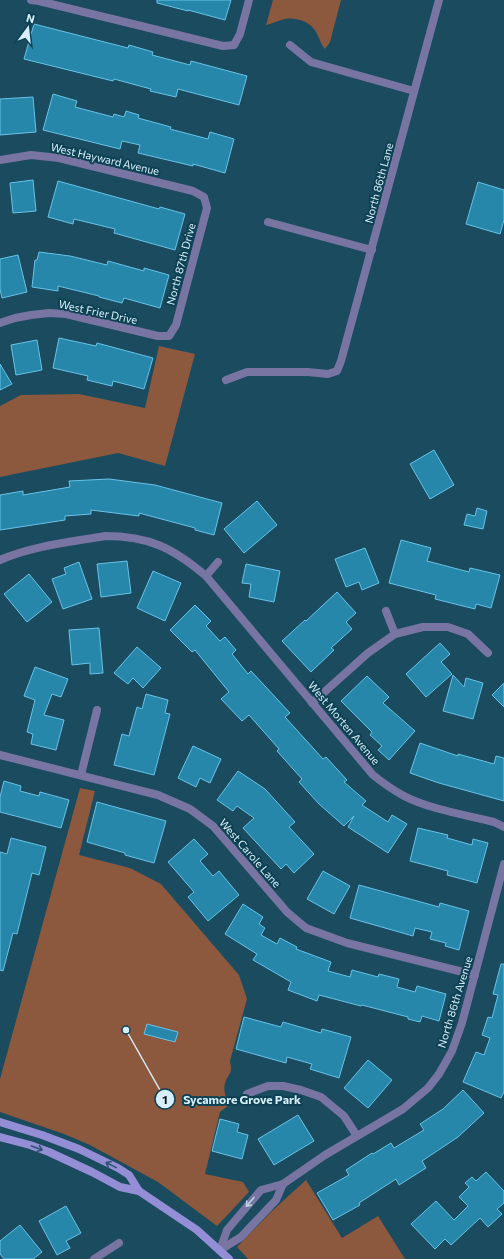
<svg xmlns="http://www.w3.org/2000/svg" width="504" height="1259" viewBox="0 0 504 1259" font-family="Commissioner,sans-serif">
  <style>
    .green { fill: #8c583e }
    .building { fill: #2687aa; stroke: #69c3e8 }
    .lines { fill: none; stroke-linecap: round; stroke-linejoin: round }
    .street { stroke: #7875a3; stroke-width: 8 }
    .secondary { stroke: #948ed7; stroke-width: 8 }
    .oneway { stroke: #2f5474 }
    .oneway2 { stroke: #bed0e4 }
    .labels { text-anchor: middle; stroke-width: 4; stroke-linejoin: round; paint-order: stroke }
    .street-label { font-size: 11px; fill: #d6effa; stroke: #0d4153 }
    .leader { fill: none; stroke: #d6effa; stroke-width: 1.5 }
    .callout-dot { fill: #d6effa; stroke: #0d4153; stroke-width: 1.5 }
    .mark-label { font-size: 12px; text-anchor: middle; font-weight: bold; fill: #111 }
    .callout-label { font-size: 12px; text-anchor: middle; font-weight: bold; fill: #d6effa; stroke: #0d4153; stroke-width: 4; stroke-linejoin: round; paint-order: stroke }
  </style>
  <rect width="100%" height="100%" fill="#1a4b5e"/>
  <g class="green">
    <path d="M273,0H341L330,42L325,49C320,43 320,39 316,32C311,22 296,17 285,19C279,20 272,24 266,25Z"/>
    <polygon points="159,346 195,354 165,466 118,453 0,477 0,406 21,395 79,394 145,408"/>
    <path d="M80,788L95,791L79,855L130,868L161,884L239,975L247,999L230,1061C233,1074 229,1072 225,1083C223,1090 226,1099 228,1106L220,1112L205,1174L243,1182L249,1192L217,1226L158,1182L90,1145L64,1134L0,1112V1079Z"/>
    <polygon points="306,1180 342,1238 378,1216 405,1259 248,1259 237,1247 271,1212"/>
  </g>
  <g class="building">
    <polygon points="157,0 231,0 225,20 188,10 188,11 157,3"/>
    <polygon points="34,24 128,48 129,45 153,52 152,55 190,65 191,61 247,76 239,105 178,89 176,97 150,91 151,89 114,79 113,81 24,59"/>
    <polygon points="53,94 77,101 75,107 113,117 114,114 124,117 126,111 139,115 138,118 171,127 170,129 208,139 210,132 234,139 225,173 193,164 193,166 138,153 140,145 122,141 120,149 43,130"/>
    <polygon points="33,97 36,132 0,135 0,99"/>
    <polygon points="33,180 36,211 13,213 10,183"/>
    <polygon points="58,181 159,209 160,207 185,214 175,250 114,233 115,229 74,219 73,224 48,217"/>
    <polygon points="478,182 504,190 504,220 500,234 466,224"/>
    <polygon points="39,252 70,256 107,265 108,261 144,271 144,268 169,275 160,308 124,298 122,303 99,297 99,296 58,286 58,291 32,287 35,260 37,260"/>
    <polygon points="18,255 27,292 2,298 0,289 0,259"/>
    <polygon points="59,338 96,346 97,343 153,358 144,389 113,381 112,386 87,380 88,376 53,368"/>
    <polygon points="37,340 42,370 16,375 11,345"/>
    <polygon points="0,364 12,384 0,390"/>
    <polygon points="434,450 454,485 430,499 410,464"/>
    <polygon points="109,479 155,485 222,503 214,535 195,530 195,528 139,513 139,516 91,510 91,514 65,516 65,520 0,530 0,495 23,491 23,495 70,487 69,481"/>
    <polygon points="257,501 277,525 244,553 224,529"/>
    <polygon points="477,508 487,511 483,529 464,525 467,514 475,516"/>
    <polygon points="401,540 431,548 427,561 469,572 470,568 500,575 491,608 476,604 475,609 435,599 436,595 389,583"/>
    <polygon points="365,548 379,583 362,590 359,582 346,587 335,559"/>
    <polygon points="127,561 131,593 101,597 97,564"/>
    <polygon points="79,562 92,599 63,609 52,579 66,574 64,568"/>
    <polygon points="246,564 280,571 274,602 249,597 251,584 242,583"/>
    <polygon points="153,571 181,583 165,621 137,608"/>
    <polygon points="29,574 52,602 27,622 4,594"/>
    <polygon points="337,592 356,613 346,622 352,629 331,648 334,650 311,672 282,641 305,620 306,621"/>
    <polygon points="195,605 211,621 206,626 220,641 225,637 236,650 232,654 248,674 251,671 290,713 285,717 323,759 326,757 347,780 344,782 366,801 362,805 388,822 392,815 407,824 388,853 348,827 354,816 344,826 319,804 299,782 302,779 277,751 279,749 249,715 242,721 221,699 229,692 195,650 192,652 170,630"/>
    <polygon points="99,628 103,673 90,674 90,663 72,665 69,630"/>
    <polygon points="440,643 450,654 441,662 452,674 426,697 406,674"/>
    <polygon points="137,647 161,668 143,688 133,678 128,684 114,673"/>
    <polygon points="35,667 68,679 61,697 52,694 44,715 64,720 56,750 31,744 33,734 27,732 35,700 24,696"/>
    <polygon points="453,675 464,687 466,678 483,683 473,719 443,711"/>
    <polygon points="367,676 389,697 383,703 415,731 389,760 378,750 382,746 370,735 372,732 341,701"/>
    <polygon points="504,683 504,707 492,695"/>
    <polygon points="146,694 168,700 165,713 170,714 154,775 114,765 122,734 129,736 137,707 142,709"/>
    <polygon points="420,743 458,756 458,754 494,764 496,756 504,758 504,801 439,783 410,773"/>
    <polygon points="193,746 221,759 210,783 200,778 196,787 178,778"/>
    <polygon points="238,771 265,789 295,822 289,827 314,854 294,873 286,864 281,869 243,828 254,818 237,806 233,811 217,800"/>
    <polygon points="4,781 21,786 20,791 39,796 40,792 69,800 61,828 0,812 0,797"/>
    <polygon points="97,802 166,821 154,863 125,855 125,853 87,842"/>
    <polygon points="418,828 448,835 447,838 472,845 473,839 488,843 477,883 447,875 448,871 410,861"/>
    <polygon points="11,838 46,847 39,875 32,873 17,934 13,933 3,971 0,970 0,852 7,854"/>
    <polygon points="194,839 208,854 200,861 213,876 219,871 239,895 208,921 188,897 194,892 168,862"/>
    <polygon points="323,871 350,886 334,914 307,899"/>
    <polygon points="359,885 439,907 440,903 469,911 459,950 445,946 446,943 430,939 432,932 415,928 413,936 350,918"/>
    <polygon points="243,904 263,917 259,924 265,928 261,935 277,944 280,938 297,947 296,949 331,962 328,971 350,977 352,970 378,977 379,974 399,979 397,987 415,992 417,986 446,994 439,1021 422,1016 420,1022 408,1019 408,1017 362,1005 361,1006 319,995 317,1001 288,990 291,982 253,960 257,954 225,934"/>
    <polygon points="501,964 504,964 504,1092 501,1098 463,1082 476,1052 484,1055 490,1038 482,1035 488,1017 492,1018 498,995 493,994"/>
    <polygon points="244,1017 281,1027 283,1022 321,1033 322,1029 351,1037 339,1078 310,1069 312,1064 287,1057 286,1063 236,1049"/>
    <polygon points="147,1024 178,1032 175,1042 144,1034"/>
    <polygon points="368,1060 392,1080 368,1108 344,1088"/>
    <polygon points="463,1090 484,1113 458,1137 422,1161 426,1168 399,1185 396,1179 359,1203 360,1205 333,1220 317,1193 349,1175 346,1170 372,1153 373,1154 391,1143 394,1148 424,1130 420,1124 443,1109"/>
    <polygon points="298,1115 314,1141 274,1165 258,1139"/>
    <polygon points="220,1119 239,1124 237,1132 248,1135 242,1159 212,1151"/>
    <polygon points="486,1172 504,1191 504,1203 497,1209 502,1214 488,1227 480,1218 451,1245 445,1239 435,1249 411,1224 436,1201 454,1220 468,1206 459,1197 469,1187 465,1183 472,1177 476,1181"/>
    <polygon points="66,1206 81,1233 66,1241 70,1248 57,1255 39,1221"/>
    <polygon points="20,1225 42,1252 33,1259 4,1259 0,1254 0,1241"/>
  </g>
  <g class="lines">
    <g class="street">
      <polyline points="31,0 39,1 223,46 234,45 240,34 249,0"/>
      <polyline points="290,45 311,62 414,91"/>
      <polyline points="0,160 31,155 59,158 193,191 204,197 207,208 176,325 169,336 158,336 66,314 49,313 31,315 15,318 0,323"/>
      <polyline points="268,222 372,250"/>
      <polyline points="226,380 247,372 308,372 328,374 337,371 341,361 439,0"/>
      <path d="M0,560C31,546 71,542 105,536C149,536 173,548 206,576L373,775C383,783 393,790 404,796C429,809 466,815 494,822L504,827"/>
      <polyline points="206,576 218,562"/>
      <polyline points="386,611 395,634"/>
      <polyline points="312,703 368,653 395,634 423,627 448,627 468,634 488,653"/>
      <polyline points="0,755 158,795 190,809 213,826 287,912 306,928 347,943 475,975"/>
      <polyline points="81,775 97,710"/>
      <polyline points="247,1094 268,1086 283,1086 301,1090 321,1097 344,1116 357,1136"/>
      <polyline points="220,1250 227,1230 261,1190 283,1184 325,1155 403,1109 428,1088 439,1074 452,1051 462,1023 504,864"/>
      <polyline points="220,1250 241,1237 276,1200 283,1184"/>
      <polyline points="94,1259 119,1243"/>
    </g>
    <g class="secondary">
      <polyline points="0,1122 42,1135 79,1149 118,1168 129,1175 139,1191"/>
      <polyline points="0,1137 30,1145 49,1152 92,1172 120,1187 139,1191 197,1230 229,1259"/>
    </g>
  </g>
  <defs><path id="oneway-shaft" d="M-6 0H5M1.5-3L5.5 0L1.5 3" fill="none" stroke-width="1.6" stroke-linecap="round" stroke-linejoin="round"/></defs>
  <g class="oneway">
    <use href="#oneway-shaft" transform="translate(37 1148) rotate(20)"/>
    <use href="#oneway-shaft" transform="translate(111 1165) rotate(-154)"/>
  </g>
  <use class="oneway2" href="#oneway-shaft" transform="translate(250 1202) rotate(131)"/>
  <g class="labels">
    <g class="street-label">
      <text transform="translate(105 159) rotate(13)" y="4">West Hayward Avenue</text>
      <text transform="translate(379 183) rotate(-75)" y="4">North 86th Lane</text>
      <text transform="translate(181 264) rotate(-75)" y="4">North 87th Drive</text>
      <text transform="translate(98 312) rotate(12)" y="4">West Frier Drive</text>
      <text transform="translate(344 723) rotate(50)" y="4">West Morten Avenue</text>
      <text transform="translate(250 853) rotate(49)" y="4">West Carole Lane</text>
      <text transform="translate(455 1002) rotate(-73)" y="4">North 86th Avenue</text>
    </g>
  </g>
  <path class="leader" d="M126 1030L165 1099"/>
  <g class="callout-dot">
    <circle cx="126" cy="1030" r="4"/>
    <circle cx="165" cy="1099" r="10"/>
  </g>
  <g class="mark-label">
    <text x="165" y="1104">1</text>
  </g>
  <g class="callout-label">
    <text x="242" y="1104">Sycamore Grove Park</text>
  </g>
  <g transform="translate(28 28) rotate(15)" stroke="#0d4153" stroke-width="3" paint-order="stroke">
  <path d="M0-3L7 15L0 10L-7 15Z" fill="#d6effa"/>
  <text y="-6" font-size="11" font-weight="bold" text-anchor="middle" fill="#d6effa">N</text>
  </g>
</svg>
